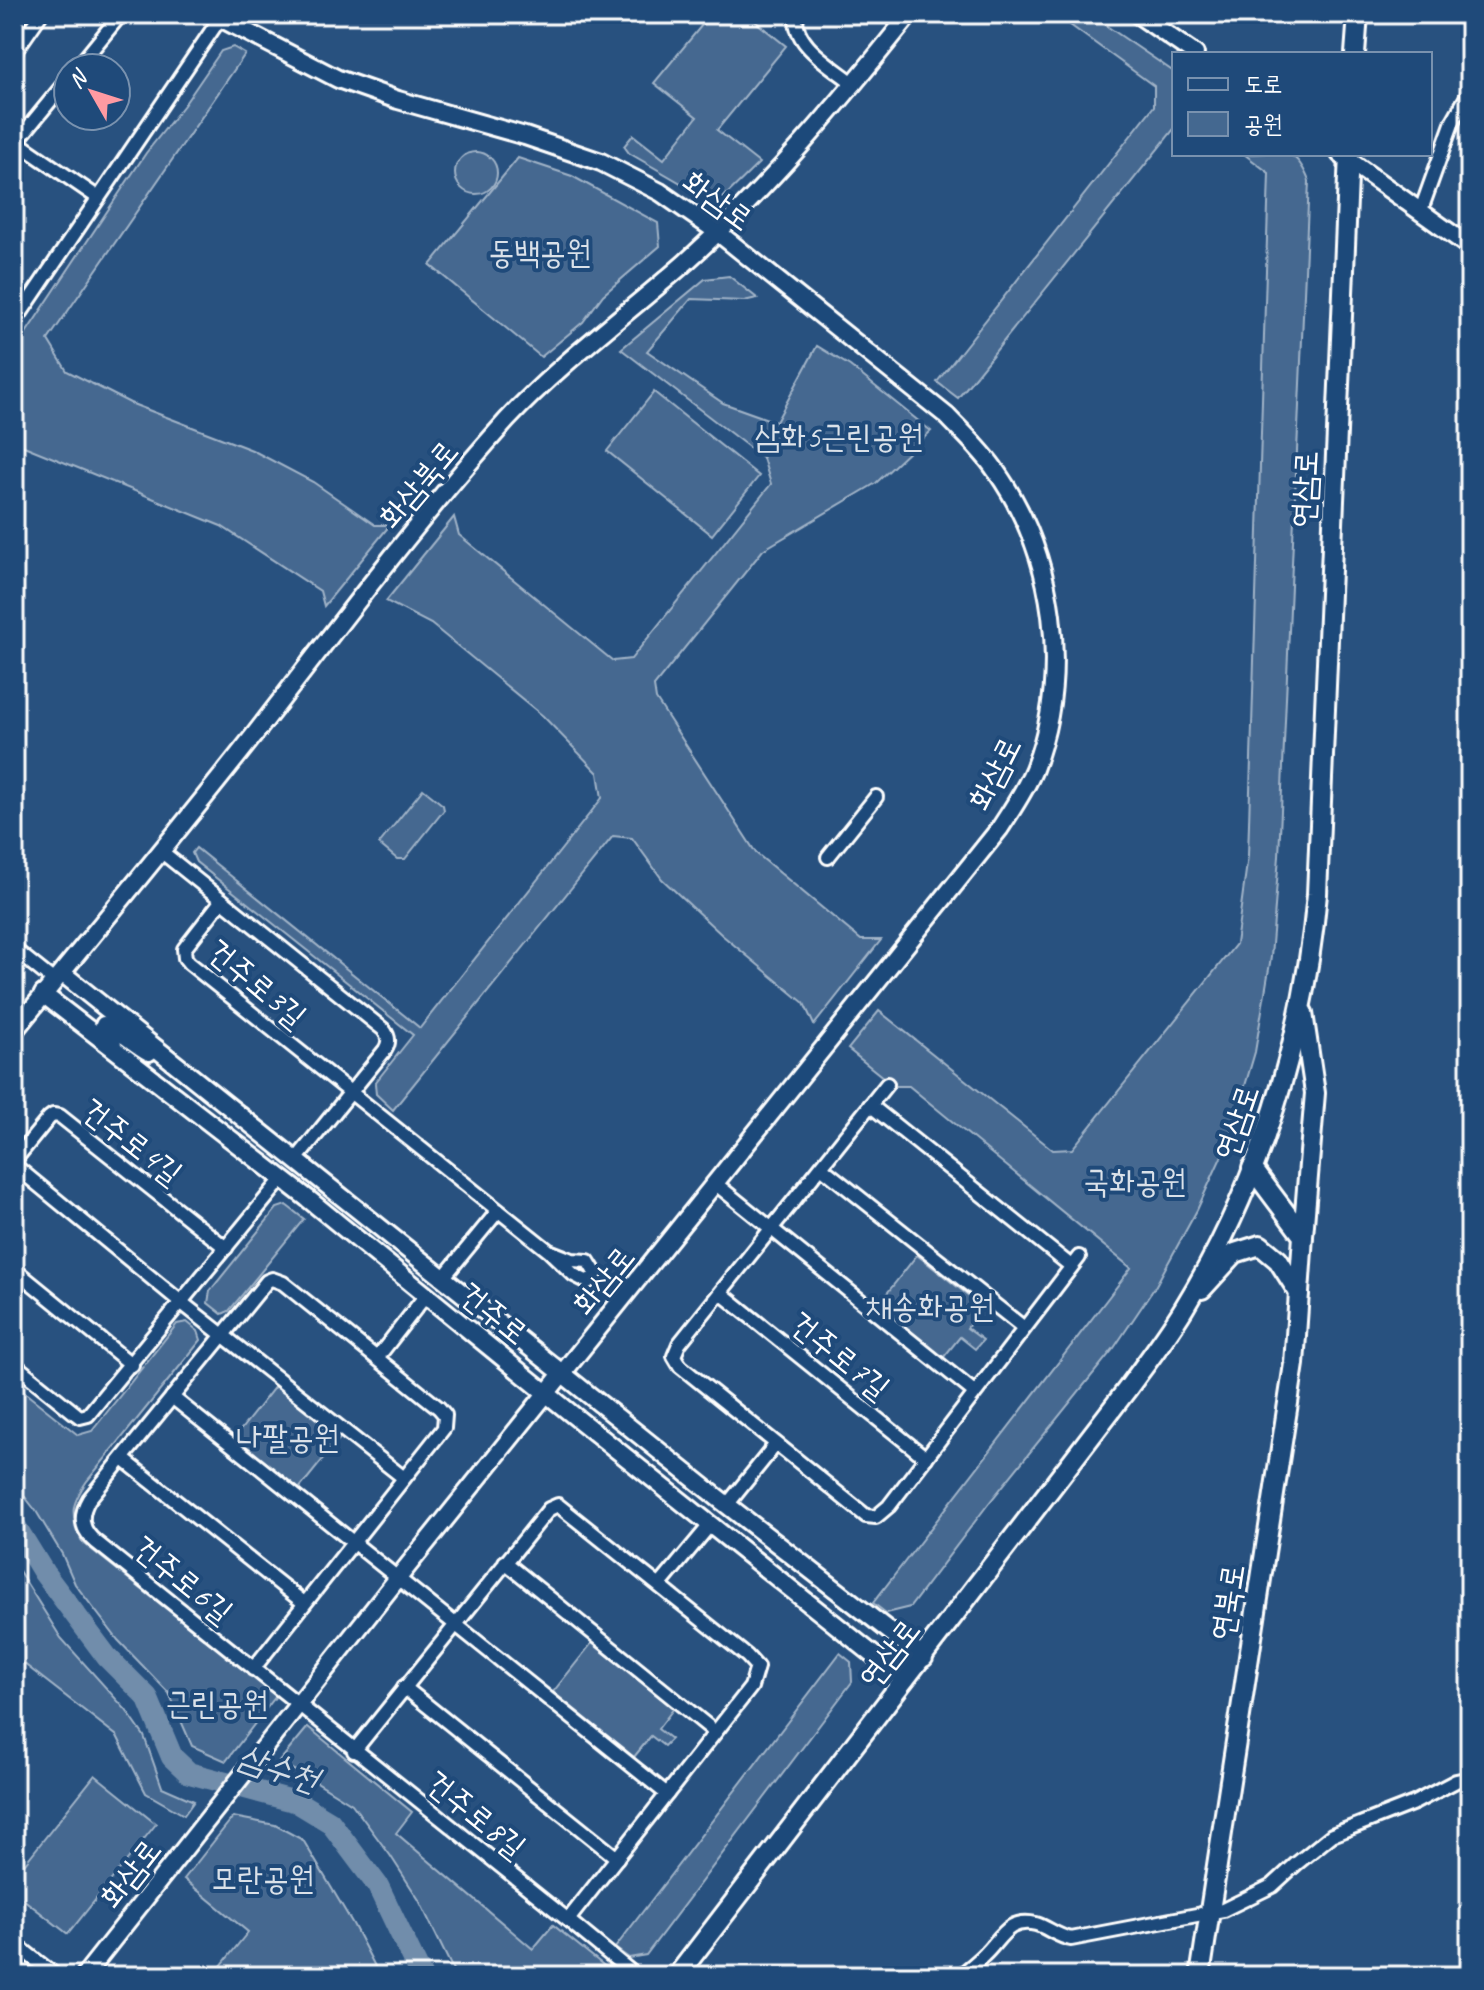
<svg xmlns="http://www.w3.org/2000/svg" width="1484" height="1990" viewBox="0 0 1484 1990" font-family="Caveat,'Poor Story',sans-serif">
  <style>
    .green { fill: #446890; stroke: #a2b4c8; stroke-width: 2 }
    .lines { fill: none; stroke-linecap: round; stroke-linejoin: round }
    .river { stroke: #718dab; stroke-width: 22 }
    .minor-casing { stroke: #fff; stroke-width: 18 }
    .tertiary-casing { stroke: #fff; stroke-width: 22 }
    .secondary-casing { stroke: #fff; stroke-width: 24 }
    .minor { stroke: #1f4a7a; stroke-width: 12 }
    .tertiary { stroke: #1f4a7a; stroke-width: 16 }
    .secondary { stroke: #1f4a7a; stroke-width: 18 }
    .labels { text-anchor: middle; stroke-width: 8; stroke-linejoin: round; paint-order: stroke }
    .street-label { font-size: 32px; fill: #fff; stroke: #1f4a7a }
    .park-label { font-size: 32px; fill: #dae1e9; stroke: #1f4a7a }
    .water-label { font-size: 34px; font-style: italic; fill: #d4dde6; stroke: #1f4a7a }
  </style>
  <rect width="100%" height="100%" fill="#28517f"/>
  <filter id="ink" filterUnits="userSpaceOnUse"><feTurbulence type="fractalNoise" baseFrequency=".0125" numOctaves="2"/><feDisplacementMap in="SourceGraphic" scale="16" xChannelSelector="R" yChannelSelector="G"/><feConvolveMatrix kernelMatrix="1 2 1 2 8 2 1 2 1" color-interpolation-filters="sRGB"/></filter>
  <g filter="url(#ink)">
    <g class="green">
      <polygon points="711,14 746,14 786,46 717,130 759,163 717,204 629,153 624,146 633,135 664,159 697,117 654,83"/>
      <polygon points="1055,14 1089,14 1174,72 1174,129 958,398 937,382 1154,106 1154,86"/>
      <polygon points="233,47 245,54 48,340 67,371 130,403 252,450 313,482 375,525 390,525 324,606 320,591 221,526 14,442 14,351 146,153 184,105 221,51"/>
      <circle cx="476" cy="173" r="21"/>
      <path d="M1244,154C1281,154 1294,143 1309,181L1279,856L1271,957L1255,1052L1229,1140L1197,1210L1155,1287L1114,1348L989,1503L910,1607L886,1613L873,1603L1131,1268L909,1086H894L848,1049L879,1011L1053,1150L1072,1149L1236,944L1248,856L1269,173Z"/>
      <polygon points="518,158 572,176 658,223 660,246 603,295 583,322 541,357 430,265"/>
      <polygon points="729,276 757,298 744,301 691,299 647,351 723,403 776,422 817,346 850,366 931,431 876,483 763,550 654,686 656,699 756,853 861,940 881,940 814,1025 804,1003 722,935 662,879 632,838 613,836 393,1110 376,1094 375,1083 413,1035 196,862 192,853 196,848 420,1028 602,798 598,773 543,716 431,624 386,601 454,517 459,535 613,661 631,659 771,484 763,458 621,349 705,279"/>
      <polygon points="654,392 759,476 712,535 607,451"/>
      <polygon points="423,789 443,805 444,810 405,859 397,859 379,844"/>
      <polygon points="286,1205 304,1219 229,1311 222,1314 208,1303 210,1291 277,1208"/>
      <polygon points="917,1255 983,1307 967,1328 983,1340 975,1349 960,1337 943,1358 877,1306"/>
      <path d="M187,1322L198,1331L201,1340L87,1481C70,1506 70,1513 82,1542L276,1696L226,1761L192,1746L169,1693L118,1640L75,1584L62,1554L36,1511L14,1483V1384L78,1435L92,1431L177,1324Z"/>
      <polygon points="276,1385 341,1437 299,1489 235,1437"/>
      <polygon points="14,1563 61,1638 126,1710 144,1736 162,1787 194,1801 184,1815 146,1793 117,1736 14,1656"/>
      <polygon points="592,1643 674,1708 658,1729 671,1739 664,1746 651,1736 634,1757 553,1692"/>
      <polygon points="840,1653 851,1662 852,1682 646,1955 629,1958 615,1948"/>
      <polygon points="308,1727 412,1812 396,1833 533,1949 553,1925 617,1976 456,1976 419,1900 390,1855 352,1804 307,1776 278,1763"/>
      <polygon points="95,1775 156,1824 68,1934 14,1892 14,1877"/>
      <polygon points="233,1817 275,1825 303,1840 353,1924 380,1976 213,1976 248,1932 184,1879"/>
    </g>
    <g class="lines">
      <polyline class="river" points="14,1524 44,1573 107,1657 147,1697 172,1757 189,1773 297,1802 330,1822 378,1886 421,1976"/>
      <defs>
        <g id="minor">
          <path d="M797,14C790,44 834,67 854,84"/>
          <polyline points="14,53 41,14"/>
          <polyline points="77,68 121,14"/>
          <polyline points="14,140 97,197"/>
          <polyline points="14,145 68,79"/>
          <polyline points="1421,210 1453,121 1470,91"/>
          <polyline points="14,323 223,14"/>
          <path d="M162,852L383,1029C389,1036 390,1042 385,1050L295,1161"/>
          <polyline points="828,857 876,797"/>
          <polyline points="222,900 184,949 185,958 189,963 549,1251 574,1275 588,1282 596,1274 588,1261 572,1260 549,1251"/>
          <polyline points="14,949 54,981"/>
          <polyline points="887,1084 679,1344 674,1356 680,1366 860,1511 866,1516 876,1517 889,1506 1079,1257"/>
          <polyline points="870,1105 1071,1266"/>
          <polyline points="14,1161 49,1118 53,1115 60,1116 226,1248"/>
          <polyline points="14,1165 182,1303 404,1478"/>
          <polyline points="821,1167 1024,1328"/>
          <polyline points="716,1184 974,1392"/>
          <polyline points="14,1269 132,1365"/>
          <polyline points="443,1278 498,1211"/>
          <polyline points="721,1293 926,1458"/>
          <polyline points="377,1358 426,1295"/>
          <polyline points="14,1364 76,1414 80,1417 88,1415 282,1179"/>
          <polyline points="172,1397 667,1794"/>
          <polyline points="123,1459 304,1603"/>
          <polyline points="727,1505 776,1444"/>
          <polyline points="505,1562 715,1732"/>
          <polyline points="660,1585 710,1525"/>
          <path d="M253,1669L444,1428L445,1415L439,1408L283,1283L272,1279L267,1281L89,1499C79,1516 81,1530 96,1542L568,1920L751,1687L757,1667L747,1656L558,1505L549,1509L354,1751"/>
          <polyline points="404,1687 617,1858"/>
          <polyline points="568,1920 636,1976"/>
          <polyline points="14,1943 56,1976"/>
          <path d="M960,1976C968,1969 977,1962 984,1955C1001,1939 1008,1917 1036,1924C1047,1927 1056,1936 1071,1939L1223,1910L1272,1886L1296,1864L1332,1835L1414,1803L1456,1781L1470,1778"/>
        </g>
        <g id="tertiary">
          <polyline points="1137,14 1195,54"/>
          <polyline points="1340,154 1470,247"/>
          <polyline points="62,973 718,1498 924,1658"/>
          <polyline points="43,994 307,1198 573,1415 905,1680"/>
          <path d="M14,1031C93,934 173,838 251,739C334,632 416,521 507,420C561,362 627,314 686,262C769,187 840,102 910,14"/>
          <path d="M113,1045L103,1030L104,1025C119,1028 134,1044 149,1052"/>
          <path d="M84,1976L398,1578L1000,828C1012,809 1025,791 1034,769C1071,673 1055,555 996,471C982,450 964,434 947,416L716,231L660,192L601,162L525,136L398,100L338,79L220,18"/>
        </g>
        <g id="secondary">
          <polyline points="1355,54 1358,14"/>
          <polyline points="1303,1236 1315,1093 1303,1013"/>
          <polyline points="1202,1289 1235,1253 1260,1245 1278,1260 1299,1293"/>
          <path d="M677,1976L1128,1388C1147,1362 1167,1336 1184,1308C1260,1184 1304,1038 1317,894L1349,154"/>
          <polyline points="1200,1976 1294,1364 1303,1236 1252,1168"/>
        </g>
      </defs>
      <use href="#minor" class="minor-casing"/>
      <use href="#tertiary" class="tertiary-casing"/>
      <use href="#secondary" class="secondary-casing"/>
      <use href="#minor" class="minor"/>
      <use href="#tertiary" class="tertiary"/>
      <use href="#secondary" class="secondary"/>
    </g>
  </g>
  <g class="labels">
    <g class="street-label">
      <text transform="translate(718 200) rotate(36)" y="11">화삼로</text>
      <text transform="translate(418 484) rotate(-50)" y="11">화삼북로</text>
      <text transform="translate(1304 489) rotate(-87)" y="11">연삼로</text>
      <text transform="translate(994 773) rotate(-63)" y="11">화삼로</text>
      <text transform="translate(257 983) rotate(40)" y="11">건주로3길</text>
      <text transform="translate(1236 1122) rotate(-71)" y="11">연삼로</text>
      <text transform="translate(132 1141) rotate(38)" y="11">건주로4길</text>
      <text transform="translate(603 1280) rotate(-51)" y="11">화삼로</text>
      <text transform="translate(494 1313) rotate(39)" y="11">건주로</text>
      <text transform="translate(840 1355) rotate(39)" y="11">건주로7길</text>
      <text transform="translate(183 1579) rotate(39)" y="11">건주로6길</text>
      <text transform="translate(1227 1602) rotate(-81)" y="11">연북로</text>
      <text transform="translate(889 1653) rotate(-52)" y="11">연삼로</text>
      <text transform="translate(476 1814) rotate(39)" y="11">건주로8길</text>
      <text transform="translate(130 1873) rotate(-52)" y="11">화삼로</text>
    </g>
    <g class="park-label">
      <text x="540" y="263">동백공원</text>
      <text x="839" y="447">삼화5근린공원</text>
      <text x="1135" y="1192">국화공원</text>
      <text x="930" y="1317">채송화공원</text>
      <text x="288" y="1448">나팔공원</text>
      <text x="217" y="1714">근린공원</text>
      <text x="263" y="1889">모란공원</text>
    </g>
    <g class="water-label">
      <text transform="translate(279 1767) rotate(19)" y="12">삼수천</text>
    </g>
  </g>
  <rect width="1484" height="1990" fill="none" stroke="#1f4a7a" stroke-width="48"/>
  <rect x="24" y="24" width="1436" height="1942" fill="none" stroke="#fff" stroke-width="3" filter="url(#ink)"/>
  <rect x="1172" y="52" width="260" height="104" fill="#1f4a7a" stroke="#7992af" stroke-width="2"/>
  <rect x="1188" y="78" width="40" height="12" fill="#1f4a7a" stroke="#7992af" stroke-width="2"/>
  <text x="1244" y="92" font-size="24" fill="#ffffff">도로</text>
  <rect x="1188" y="112" width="40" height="24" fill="#446890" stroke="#7992af" stroke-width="2"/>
  <text x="1244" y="132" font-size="24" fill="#ffffff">공원</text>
  <g transform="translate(92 92) rotate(309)"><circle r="38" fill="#1f4a7a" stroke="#7992af" stroke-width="2"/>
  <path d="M0-6L14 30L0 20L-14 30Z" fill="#ff9aa2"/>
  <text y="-12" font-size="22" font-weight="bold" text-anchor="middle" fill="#ffffff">N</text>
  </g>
</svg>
